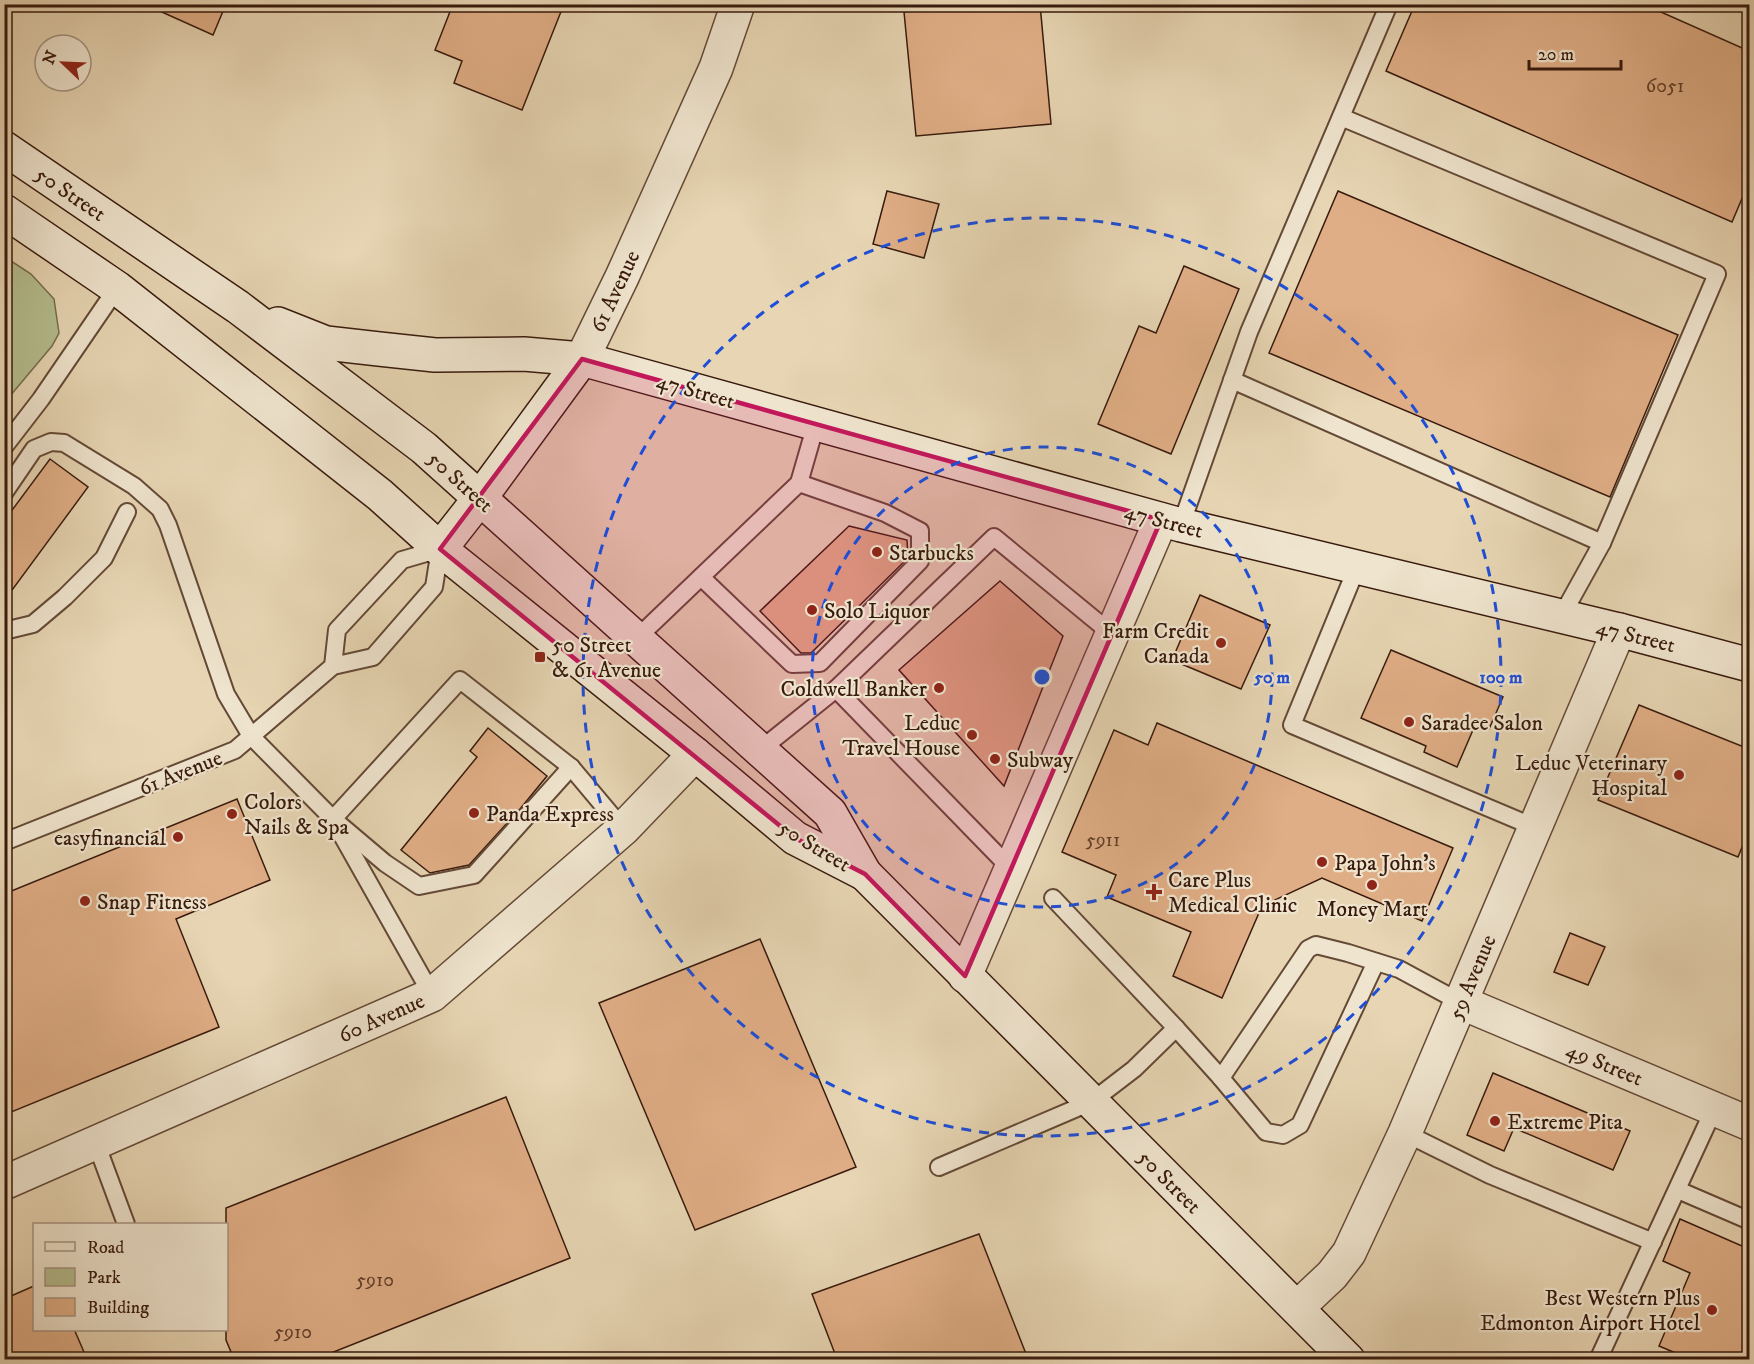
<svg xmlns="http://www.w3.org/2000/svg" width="1754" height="1364" viewBox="0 0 1754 1364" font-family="'IM FELL DW Pica',serif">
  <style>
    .green { fill: #b4bd8e; stroke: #766c4e; stroke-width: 1.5 }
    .building { fill: #e0ae86; stroke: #381a0d; stroke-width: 1.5 }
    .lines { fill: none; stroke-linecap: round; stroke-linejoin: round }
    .lane-casing { stroke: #644936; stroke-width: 20 }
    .street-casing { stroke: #644936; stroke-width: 36 }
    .secondary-casing { stroke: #381a0d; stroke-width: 36 }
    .lane { stroke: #efe4ce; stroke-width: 16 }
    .street { stroke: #efe4ce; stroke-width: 33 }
    .secondary { stroke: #efe4ce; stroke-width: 33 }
    .marked { fill: #c2185b; fill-opacity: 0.2; stroke: #c2185b; stroke-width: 4.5; stroke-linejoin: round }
    .ring { fill: none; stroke: #1d4ed8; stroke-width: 3; stroke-dasharray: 10 8 }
    .poi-dot { fill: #8f2418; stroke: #efe4ce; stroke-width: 2 }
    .labels { text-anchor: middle; stroke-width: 4.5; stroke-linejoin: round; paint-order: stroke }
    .number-label { font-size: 20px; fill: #623f2b }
    .street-label { font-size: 22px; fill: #381a0d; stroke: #efe4ce }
    .poi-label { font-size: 22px; fill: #381a0d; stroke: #efe4ce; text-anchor: start }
    .centre { fill: #1d4ed8; stroke: #efe4ce; stroke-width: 3 }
    .ring-label { font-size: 18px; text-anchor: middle; font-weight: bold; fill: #1d4ed8; stroke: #efe4ce; stroke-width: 4.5; stroke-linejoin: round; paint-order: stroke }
  </style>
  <rect width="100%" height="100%" fill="#e7d5b3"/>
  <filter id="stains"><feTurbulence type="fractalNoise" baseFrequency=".00333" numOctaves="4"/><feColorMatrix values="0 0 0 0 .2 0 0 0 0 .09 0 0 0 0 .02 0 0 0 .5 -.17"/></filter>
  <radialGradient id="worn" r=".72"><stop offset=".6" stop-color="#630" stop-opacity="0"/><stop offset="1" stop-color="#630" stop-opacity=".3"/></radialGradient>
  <polygon class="green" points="5,257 31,274 54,299 59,333 52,346 5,402"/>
  <g class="building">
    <polygon points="144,4 226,4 213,35"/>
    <polygon points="453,4 564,4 522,110 454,83 462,61 435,50"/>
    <polygon points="993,4 1040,4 1051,124 916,136 904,12"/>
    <polygon points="1415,4 1643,4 1749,51 1749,182 1732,222 1386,71"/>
    <polygon points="887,191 939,204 924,258 873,244"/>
    <polygon points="1338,191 1678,335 1610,497 1269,353"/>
    <polygon points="1184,266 1239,289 1171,454 1098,424 1139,326 1156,333"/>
    <polygon points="50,459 88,487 4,601 4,521"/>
    <polygon points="849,526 907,540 908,558 811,653 801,653 760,611"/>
    <polygon points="1000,581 1063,636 1004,786 899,670"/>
    <polygon points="1200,595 1270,625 1241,689 1172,660"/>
    <polygon points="1391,650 1503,697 1489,729 1476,723 1457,767 1424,752 1426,746 1361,718"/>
    <polygon points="1639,705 1749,749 1749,830 1738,857 1598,800"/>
    <polygon points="1157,723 1453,848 1422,921 1322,878 1262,906 1222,998 1173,976 1191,932 1107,897 1116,875 1062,852 1114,730 1148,745"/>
    <polygon points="488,728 547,776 520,809 469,865 430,873 401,850 477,757 470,751"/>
    <polygon points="237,799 270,880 176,919 219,1027 4,1115 4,894"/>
    <polygon points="1570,933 1605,947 1588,985 1554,972"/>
    <polygon points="760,939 856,1167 695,1230 599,1003"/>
    <polygon points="1493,1073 1630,1131 1613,1170 1514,1128 1504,1151 1467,1135"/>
    <polygon points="506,1097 570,1258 316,1359 234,1359 226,1340 226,1208"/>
    <polygon points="1680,1219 1749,1249 1749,1359 1690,1359 1659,1346 1690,1273 1663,1261"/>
    <polygon points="979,1234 1028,1359 837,1359 812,1294"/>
    <polygon points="34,1286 34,1329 74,1329 87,1359 4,1359 4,1299"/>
  </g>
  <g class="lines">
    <defs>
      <g id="lane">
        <polyline points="1341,117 1717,274 1602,543"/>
        <polyline points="1232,380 1602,543 1561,617"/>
        <polyline points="4,447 41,399 117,288"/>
        <polyline points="4,493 34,449 51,442 64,443 134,486 160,509 168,525 226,694 251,736 333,819 460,680 571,767 623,829"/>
        <polyline points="1181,525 1249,332 1389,4"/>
        <polyline points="1357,567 1292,725 1534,827"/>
        <polyline points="701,577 792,664 820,663 920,561 920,531 885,513 799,483"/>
        <polyline points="4,631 33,624 65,597 104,558 127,512"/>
        <polyline points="636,639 799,483 816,424"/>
        <polyline points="836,689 1011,869"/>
        <polyline points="760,750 836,689 994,537 1112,634"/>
        <polyline points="333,819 385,863 419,886 474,875 571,767"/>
        <polyline points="339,830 432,995"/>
        <polyline points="4,842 235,750 333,666 373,657 434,587 440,549 402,560 337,630 333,666"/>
        <polyline points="1053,898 1176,1028"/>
        <polyline points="1221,1078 1266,1132 1283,1135 1300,1125 1376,962"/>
        <polyline points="1405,1133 1490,1175 1653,1242"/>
        <polyline points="96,1143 126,1224"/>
        <polyline points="939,1167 1091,1102 1134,1069 1176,1028 1221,1078 1308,949 1316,945 1348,953 1399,969 1460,1002"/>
        <polyline points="1678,1190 1750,1221"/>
        <polyline points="1598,1360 1714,1109"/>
      </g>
      <g id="street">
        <polyline points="582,359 622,277 716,68 738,4"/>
        <polyline points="965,976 1161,520"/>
        <polyline points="1460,1002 1750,1124"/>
        <polyline points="4,1183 432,995 623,829 695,754"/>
        <polyline points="1297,1308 1332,1275 1349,1253 1405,1133 1619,630"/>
      </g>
      <g id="secondary">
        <polyline points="4,148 238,307 424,448 830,813 865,874 1348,1360"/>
        <polyline points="4,211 117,288 380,495 440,549 695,754 795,838 865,874"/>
        <polyline points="278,324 326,343 379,349 435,355 524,354 582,359 1181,525 1619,630 1750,665"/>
        <polyline points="440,549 480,498 582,359"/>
      </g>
    </defs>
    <use href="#lane" class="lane-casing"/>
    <use href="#street" class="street-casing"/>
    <use href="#secondary" class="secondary-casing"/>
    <use href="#lane" class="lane"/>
    <use href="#street" class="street"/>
    <use href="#secondary" class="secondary"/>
  </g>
  <path class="marked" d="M582,359L1161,520L965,976L865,874L795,838L440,549Z"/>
  <g class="ring">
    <circle cx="1042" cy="677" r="230"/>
    <circle cx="1042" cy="677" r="459"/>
  </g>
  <g class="poi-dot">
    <circle cx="877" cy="552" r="6"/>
    <circle cx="812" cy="610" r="6"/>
    <circle cx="1221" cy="643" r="6"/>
    <rect x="534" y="651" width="12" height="12" rx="3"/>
    <circle cx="939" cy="688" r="6"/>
    <circle cx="1409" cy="722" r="6"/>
    <circle cx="972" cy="735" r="6"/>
    <circle cx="995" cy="759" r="6"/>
    <circle cx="1679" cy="775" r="6"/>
    <circle cx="474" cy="813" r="6"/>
    <circle cx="232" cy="814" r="6"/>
    <circle cx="178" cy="837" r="6"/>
    <circle cx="1322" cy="862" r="6"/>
    <circle cx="1372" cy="885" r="6"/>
    <path d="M1151 883h6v6h6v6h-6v6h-6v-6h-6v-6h6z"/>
    <circle cx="85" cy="901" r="6"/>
    <circle cx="1495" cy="1121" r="6"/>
    <circle cx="1712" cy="1310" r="6"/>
  </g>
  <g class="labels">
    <g class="number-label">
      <text x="1665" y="92">6051</text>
      <text x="1103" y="846">5911</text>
      <text x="375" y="1286">5910</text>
      <text x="293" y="1338">5910</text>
    </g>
    <g class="street-label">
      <text transform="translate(71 193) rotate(34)" y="8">50 Street</text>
      <text transform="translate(614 291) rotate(-65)" y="8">61 Avenue</text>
      <text transform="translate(696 390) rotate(16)" y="8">47 Street</text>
      <text transform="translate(461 481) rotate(42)" y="8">50 Street</text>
      <text transform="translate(1164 520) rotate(15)" y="8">47 Street</text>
      <text transform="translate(1636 635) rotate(14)" y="8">47 Street</text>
      <text transform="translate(180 772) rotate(-22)" y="8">61 Avenue</text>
      <text transform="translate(815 845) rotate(31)" y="8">50 Street</text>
      <text transform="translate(1471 977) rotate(-67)" y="8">59 Avenue</text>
      <text transform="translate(381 1017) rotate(-24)" y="8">60 Avenue</text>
      <text transform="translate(1605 1063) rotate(23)" y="8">49 Street</text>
      <text transform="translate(1170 1181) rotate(45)" y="8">50 Street</text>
    </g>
    <g class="poi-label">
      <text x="889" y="560">Starbucks</text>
      <text x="824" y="618">Solo Liquor</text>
      <text x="1209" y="638" text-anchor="end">Farm Credit<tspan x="1209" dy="25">Canada</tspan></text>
      <text x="552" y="652">50 Street<tspan x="552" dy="25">&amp; 61 Avenue</tspan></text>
      <text x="927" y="696" text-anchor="end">Coldwell Banker</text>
      <text x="960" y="730" text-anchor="end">Leduc<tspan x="960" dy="25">Travel House</tspan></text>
      <text x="1421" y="730">Saradee Salon</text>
      <text x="1007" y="767">Subway</text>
      <text x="1667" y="770" text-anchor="end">Leduc Veterinary<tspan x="1667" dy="25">Hospital</tspan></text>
      <text x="244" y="809">Colors<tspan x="244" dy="25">Nails &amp; Spa</tspan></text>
      <text x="486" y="821">Panda Express</text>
      <text x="166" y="845" text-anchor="end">easyfinancial</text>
      <text x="1334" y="870">Papa John's</text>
      <text x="1168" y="887">Care Plus<tspan x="1168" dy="25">Medical Clinic</tspan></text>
      <text x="97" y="909">Snap Fitness</text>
      <text x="1372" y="916" text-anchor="middle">Money Mart</text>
      <text x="1507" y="1129">Extreme Pita</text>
      <text x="1700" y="1305" text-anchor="end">Best Western Plus<tspan x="1700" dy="25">Edmonton Airport Hotel</tspan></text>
    </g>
  </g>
  <circle cx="1042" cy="677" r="9" class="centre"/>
  <g class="ring-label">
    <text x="1272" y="683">50 m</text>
    <text x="1501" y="683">100 m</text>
  </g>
  <rect width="1754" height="1364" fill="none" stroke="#e7d5b3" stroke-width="24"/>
  <rect x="6" y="6" width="1742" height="1352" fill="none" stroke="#381a0d" stroke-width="3"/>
  <rect x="12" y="12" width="1730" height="1340" fill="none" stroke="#381a0d" stroke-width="1.5"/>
  <rect x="33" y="1223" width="195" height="108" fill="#efe4ce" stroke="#a69381" stroke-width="1.5"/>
  <rect x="45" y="1242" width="30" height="9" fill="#efe4ce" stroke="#a69381" stroke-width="1.5"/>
  <text x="87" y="1253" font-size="18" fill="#381a0d">Road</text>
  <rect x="45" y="1268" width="30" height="18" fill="#b4bd8e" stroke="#a69381" stroke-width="1.5"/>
  <text x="87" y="1283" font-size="18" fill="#381a0d">Park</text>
  <rect x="45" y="1298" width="30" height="18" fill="#e0ae86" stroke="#a69381" stroke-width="1.5"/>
  <text x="87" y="1313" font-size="18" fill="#381a0d">Building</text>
  <g transform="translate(63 63) rotate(293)"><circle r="28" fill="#efe4ce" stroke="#a69381" stroke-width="1.5"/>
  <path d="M0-4.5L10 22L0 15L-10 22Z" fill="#8f2418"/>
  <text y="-9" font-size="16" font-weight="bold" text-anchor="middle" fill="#381a0d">N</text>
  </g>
  <path d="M1529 60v9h92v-9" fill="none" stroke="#381a0d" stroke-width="3"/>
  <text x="1538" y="60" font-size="18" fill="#381a0d" stroke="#efe4ce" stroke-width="4.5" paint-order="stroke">20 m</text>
  <rect width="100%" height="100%" filter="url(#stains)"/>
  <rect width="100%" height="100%" fill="url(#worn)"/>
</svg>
